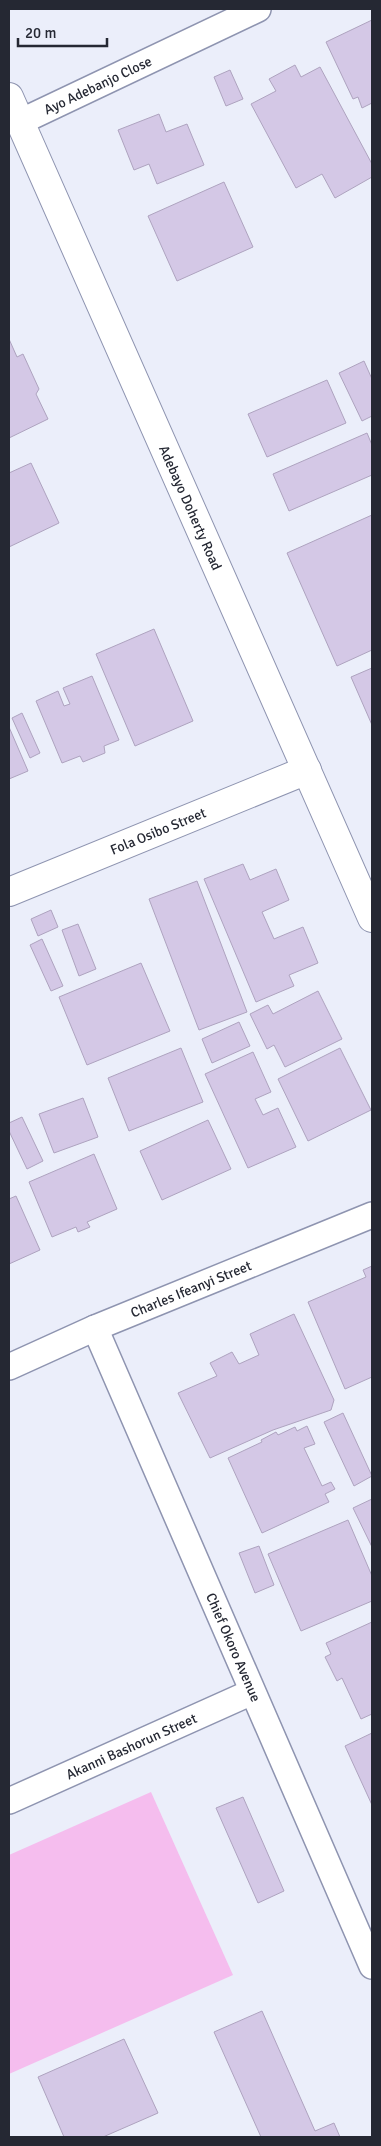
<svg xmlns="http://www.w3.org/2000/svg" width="381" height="2146" viewBox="0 0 381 2146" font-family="Signika,sans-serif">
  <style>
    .green { fill: #f5bdee }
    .building { fill: #d4c8e6; stroke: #aea3bf }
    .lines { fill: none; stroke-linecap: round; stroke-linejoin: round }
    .minor-casing { stroke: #8e94b0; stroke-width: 28 }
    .tertiary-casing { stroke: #8e94b0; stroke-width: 30 }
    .minor { stroke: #fff; stroke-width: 25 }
    .tertiary { stroke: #fff; stroke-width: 28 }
    .labels { text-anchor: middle; stroke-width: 5; stroke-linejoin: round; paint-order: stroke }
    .street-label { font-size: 14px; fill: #252833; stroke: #ebeefa }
  </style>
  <rect width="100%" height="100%" fill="#ebeefa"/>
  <polygon class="green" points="151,1792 233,1975 9,2074 9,1855"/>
  <g class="building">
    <polygon points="372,20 372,103 362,108 358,97 353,99 326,42"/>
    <polygon points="295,65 301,77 320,67 372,164 372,177 335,198 322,174 296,188 251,104 276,91 269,79"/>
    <polygon points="230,70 243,99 226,106 214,77"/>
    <polygon points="159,114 166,132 187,124 204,165 157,184 149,164 134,170 118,130"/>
    <polygon points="224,182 253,247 177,281 148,216"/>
    <polygon points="9,339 17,357 23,354 39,389 36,394 48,419 9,438"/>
    <polygon points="364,361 372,379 372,416 362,421 339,373"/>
    <polygon points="327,380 346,423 267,457 248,414"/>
    <polygon points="367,433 372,445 372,475 289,511 273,474"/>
    <polygon points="31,463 59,523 9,547 9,473"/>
    <polygon points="372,515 372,650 337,666 287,553"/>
    <polygon points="154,629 193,721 135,746 96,654"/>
    <polygon points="372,668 372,725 351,677"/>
    <polygon points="92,676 119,740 104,746 105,753 83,762 80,756 62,763 36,701 58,691 64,706 70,704 63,688"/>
    <polygon points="22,713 40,753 30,758 12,718"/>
    <polygon points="9,727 28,771 9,779"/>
    <polygon points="243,864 250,880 276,869 289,900 262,912 274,939 303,927 318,963 289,975 294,986 256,1002 204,879"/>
    <polygon points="197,881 247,1012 199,1030 149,899"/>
    <polygon points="51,910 58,927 38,936 31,919"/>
    <polygon points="78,924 96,969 79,976 62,930"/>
    <polygon points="42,939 63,986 51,991 30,945"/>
    <polygon points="141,963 170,1031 87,1065 59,997"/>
    <polygon points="318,991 342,1039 285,1067 274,1045 267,1049 250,1014 268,1005 273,1014"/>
    <polygon points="239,1022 250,1046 212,1063 202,1039"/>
    <polygon points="181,1048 203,1102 129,1131 108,1078"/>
    <polygon points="340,1048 371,1110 308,1141 278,1079"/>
    <polygon points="253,1052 271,1092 255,1099 263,1115 278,1108 296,1147 248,1168 205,1074"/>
    <polygon points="83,1098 98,1137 54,1153 39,1114"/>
    <polygon points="22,1117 43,1161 27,1169 9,1131 9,1123"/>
    <polygon points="208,1120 231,1169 162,1200 140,1151"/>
    <polygon points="94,1154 117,1209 87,1222 90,1227 78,1232 76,1227 52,1237 29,1182"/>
    <polygon points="16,1196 40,1250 9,1264 9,1199"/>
    <polygon points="372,1266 372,1377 345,1389 308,1302 366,1277 363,1270"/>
    <polygon points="294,1314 334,1400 331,1410 273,1430 210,1458 178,1393 217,1376 210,1363 232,1352 239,1364 259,1355 250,1334"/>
    <polygon points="343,1413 372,1476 354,1486 324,1422"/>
    <polygon points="307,1426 315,1444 304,1448 322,1486 331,1482 335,1489 325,1494 329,1502 262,1533 228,1458 262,1442 261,1440 276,1432 278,1435 295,1427 297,1431"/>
    <polygon points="372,1499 372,1547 353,1508"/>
    <polygon points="348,1520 372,1576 372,1601 301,1631 268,1554"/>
    <polygon points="259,1546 274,1585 255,1593 239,1553"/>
    <polygon points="372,1622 372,1714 361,1719 342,1678 337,1681 325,1657 331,1654 326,1643"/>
    <polygon points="372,1733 372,1805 345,1746"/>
    <polygon points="243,1797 284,1891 258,1903 216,1808"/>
    <polygon points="262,2011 315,2131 334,2123 340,2137 261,2137 214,2032"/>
    <polygon points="124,2039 158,2113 103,2137 64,2137 38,2077"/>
  </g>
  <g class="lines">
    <defs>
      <g id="minor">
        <path id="s1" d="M20,122L258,9"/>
        <path id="s2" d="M95,1328L372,1966"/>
        <path id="s3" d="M9,1367L95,1328L372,1215"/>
        <path id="s4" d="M9,1801L252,1692"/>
      </g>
      <g id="tertiary">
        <path id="s5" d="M9,97L372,918"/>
        <path id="s6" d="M9,892L307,770"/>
      </g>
    </defs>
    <use href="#minor" class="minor-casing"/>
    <use href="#tertiary" class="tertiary-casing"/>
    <use href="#minor" class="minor"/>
    <use href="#tertiary" class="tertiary"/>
  </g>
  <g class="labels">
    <g class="street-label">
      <text dy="5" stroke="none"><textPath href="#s1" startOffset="86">Ayo Adebanjo Close</textPath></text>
      <text dy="5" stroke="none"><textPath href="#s5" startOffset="449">Adebayo Doherty Road</textPath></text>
      <text dy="5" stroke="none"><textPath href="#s6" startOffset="161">Fola Osibo Street</textPath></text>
      <text dy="5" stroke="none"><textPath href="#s3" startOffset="198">Charles Ifeanyi Street</textPath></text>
      <text dy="5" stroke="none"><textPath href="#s2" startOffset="348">Chief Okoro Avenue</textPath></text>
      <text dy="5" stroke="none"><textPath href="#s4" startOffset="134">Akanni Bashorun Street</textPath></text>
    </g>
  </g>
  <rect width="381" height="2146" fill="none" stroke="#252833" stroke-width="20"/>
  <path d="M18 38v8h89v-8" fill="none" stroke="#252833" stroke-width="2.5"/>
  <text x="25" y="38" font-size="15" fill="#252833" stroke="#ebeefa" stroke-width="4" paint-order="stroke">20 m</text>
</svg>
